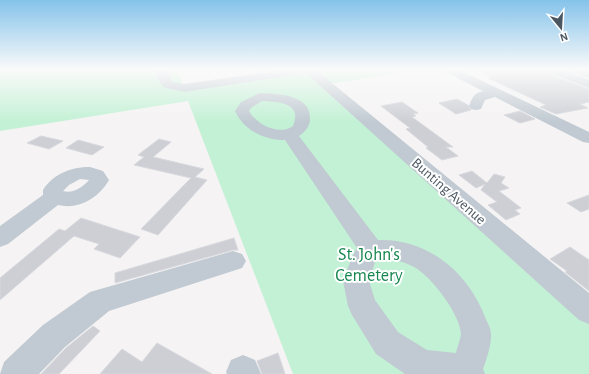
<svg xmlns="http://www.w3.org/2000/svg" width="589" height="374" viewBox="0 0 589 374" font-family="'Alegreya Sans',sans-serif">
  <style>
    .green { fill: #c3f1d5 }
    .building { fill: #cdcfd5; stroke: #d7d9de }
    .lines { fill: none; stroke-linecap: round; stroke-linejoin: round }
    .minor { fill: #c1cad2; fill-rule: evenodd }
    .labels { text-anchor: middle; stroke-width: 4; stroke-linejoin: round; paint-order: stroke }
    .street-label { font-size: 15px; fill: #4a5661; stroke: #fff }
    .near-park-label { font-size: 18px; fill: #17864f; stroke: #fff }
  </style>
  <rect width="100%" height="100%" fill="#f5f3f3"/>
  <polygon class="green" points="0,70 178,70 183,86 288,70 387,70 394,74 327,84 589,308 589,374 293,374 188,101 0,131"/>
  <g class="building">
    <polygon points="476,70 544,70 546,73 589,89 589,102 580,104 588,108 556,114 540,107 546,105 488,78 492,77"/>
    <polygon points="566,70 589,70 589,78"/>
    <polygon points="457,99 468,105 471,110 456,114 439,103"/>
    <polygon points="402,102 418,113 413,114 416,116 412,117 453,147 446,147 458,156 442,160 426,148 428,147 406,129 410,128 381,106"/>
    <polygon points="520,111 535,119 520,123 504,115"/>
    <polygon points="41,136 63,141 49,149 27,143"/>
    <polygon points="159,139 171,142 153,157 204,169 195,177 207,180 158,235 141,229 191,178 134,165 144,157 138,155"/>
    <polygon points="78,140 104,147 92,155 66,148"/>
    <polygon points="472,171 487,183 494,174 505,177 501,183 509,188 499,191 521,208 515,210 520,214 506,220 488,205 497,202 481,190 485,184 476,188 459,175"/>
    <polygon points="589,195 589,209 581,212 567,203"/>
    <polygon points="81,218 140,237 120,258 94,249 99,244 74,236 0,300 0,278 59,229 65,231"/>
    <polygon points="234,238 238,250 233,250 115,283 115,273"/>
    <polygon points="570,247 589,260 589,291 565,272 567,271 550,259"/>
    <polygon points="93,326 100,331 59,374 41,374 66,348"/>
    <polygon points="157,343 212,374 100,374 122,349 142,362"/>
    <polygon points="278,353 285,374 262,374 257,361"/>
  </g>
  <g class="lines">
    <g class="minor">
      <polygon points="155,70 167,70 172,82 184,84 282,70 316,70 589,293 589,324 579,320 306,73 184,92 163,87 158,79"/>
      <path d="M444,70H459L589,132V143L583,142L495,97L485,100L481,109L476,110L471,109L469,106C472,98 474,93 483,91L446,72Z"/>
      <polygon points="545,70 562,70 589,80 589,88 547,72"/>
      <path d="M260,93C277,94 311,94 310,119C310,126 305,132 299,136L378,240C427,238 468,272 485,317C487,322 491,328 491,334C492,342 486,362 483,369L485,374H405L376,354L352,315L348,306L343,281L352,257L357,248L285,140C263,140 244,130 235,111L241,102ZM262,101C278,102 303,102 293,126C279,136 257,125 249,111L251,108ZM378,259C392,259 401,260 414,267C431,276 461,315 461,335C460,340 457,347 456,353L427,350L398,332L375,300L369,281L375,262Z"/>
      <path d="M90,167L103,171L109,180C99,198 78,210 58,205L8,244L0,247V226L43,195V190C53,174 71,167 90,167ZM80,179L89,180C83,187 73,194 63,191L69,185Z"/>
      <polygon points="233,251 242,254 246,261 242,268 109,311 65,347 39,374 0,374 4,362 43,325 90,292"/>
      <polygon points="243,355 255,360 261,374 227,374 226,372 231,360"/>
    </g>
  </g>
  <linearGradient id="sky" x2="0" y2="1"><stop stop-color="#85c3ea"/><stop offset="0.57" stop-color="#fafafa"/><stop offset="1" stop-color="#fafafa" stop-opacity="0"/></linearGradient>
  <rect width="589" height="122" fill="url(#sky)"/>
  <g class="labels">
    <g class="street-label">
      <text transform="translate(449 191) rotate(41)" y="5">Bunting Avenue</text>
    </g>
    <g class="near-park-label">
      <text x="369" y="260">St. John's<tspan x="369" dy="21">Cemetery</tspan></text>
    </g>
  </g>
  <g transform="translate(561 28) rotate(162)" stroke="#ffffff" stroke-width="3" paint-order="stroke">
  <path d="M0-3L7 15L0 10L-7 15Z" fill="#4a5661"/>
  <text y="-6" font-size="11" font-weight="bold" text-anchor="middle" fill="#4a5661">N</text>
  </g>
</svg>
